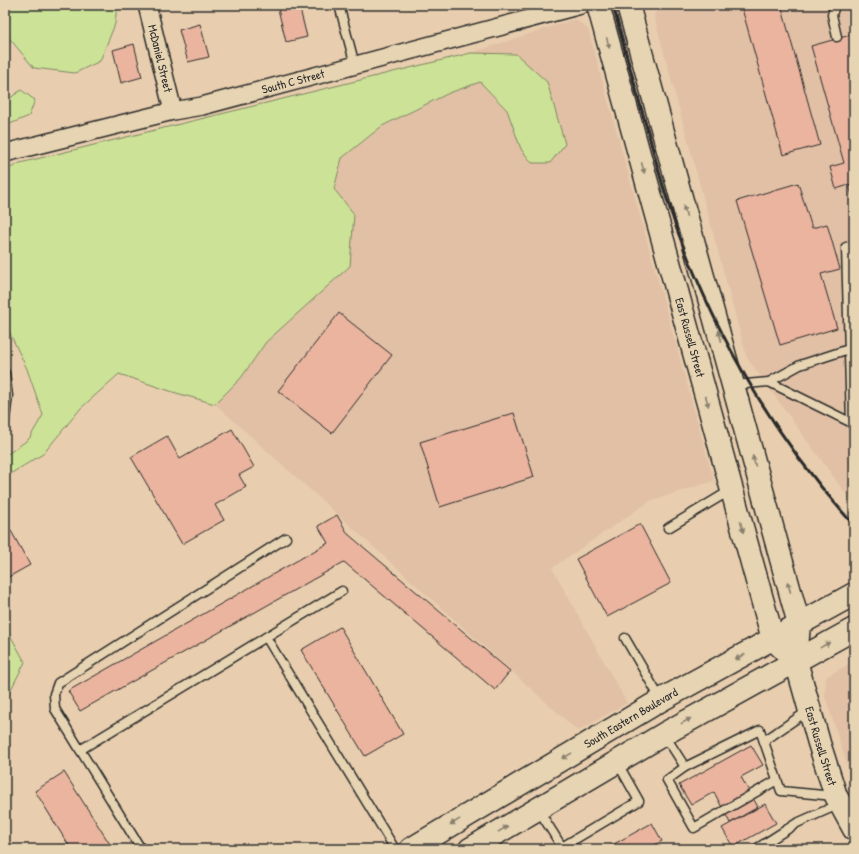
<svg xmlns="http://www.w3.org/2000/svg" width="859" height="854" viewBox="0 0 859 854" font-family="'Patrick Hand',sans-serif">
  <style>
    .built { fill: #e1c0a5 }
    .green { fill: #cce297; stroke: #7c8661 }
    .building { fill: #eab49f; stroke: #2b2b2b }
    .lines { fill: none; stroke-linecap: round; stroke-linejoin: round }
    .lane-casing { stroke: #2b2b2b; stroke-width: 11 }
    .street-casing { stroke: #2b2b2b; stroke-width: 20 }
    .secondary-casing { stroke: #2b2b2b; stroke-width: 25 }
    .highway-casing { stroke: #2b2b2b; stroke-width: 25 }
    .lane { stroke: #e7d4b2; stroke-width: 8 }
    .street { stroke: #e7d4b2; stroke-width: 17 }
    .secondary { stroke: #e7d4b2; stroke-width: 22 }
    .highway { stroke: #e7d4b2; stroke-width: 22 }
    .rail { stroke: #2b2b2b; stroke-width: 3 }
    .oneway { fill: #89806e }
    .labels { text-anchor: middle; stroke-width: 3.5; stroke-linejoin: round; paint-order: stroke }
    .street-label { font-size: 12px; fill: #2b2b2b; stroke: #e7d4b2 }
  </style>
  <rect width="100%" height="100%" fill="#e8ceae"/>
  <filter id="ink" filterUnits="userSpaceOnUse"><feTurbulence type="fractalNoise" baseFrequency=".025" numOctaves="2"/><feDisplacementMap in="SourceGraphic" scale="8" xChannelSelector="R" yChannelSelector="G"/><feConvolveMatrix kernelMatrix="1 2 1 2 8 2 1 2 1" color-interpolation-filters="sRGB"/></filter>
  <g filter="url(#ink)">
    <g class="built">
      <polygon points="659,5 854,5 854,505 747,358 654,16"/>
      <polygon points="575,19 588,29 714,481 650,501 552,568 627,703 578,731 215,404 241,378 354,214 334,189 342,158 382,126 449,93 480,82 507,110 521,149 516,54 471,53"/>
      <polygon points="854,661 854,786 825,696 826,677"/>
    </g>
    <g class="green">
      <polygon points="5,5 117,5 115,24 100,61 75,73 34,68 5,33"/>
      <polygon points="471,53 516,54 547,82 565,144 550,163 532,163 521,149 507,110 480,82 449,93 382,126 342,158 334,189 354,214 350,266 266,342 241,378 215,404 173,392 119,374 81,408 43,454 5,477 5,456 29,439 43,415 27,369 5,323 5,171 20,163"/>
      <polygon points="21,90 35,100 29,116 5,126 5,102"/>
      <polygon points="5,626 25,662 5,701"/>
    </g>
    <g class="building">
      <polygon points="294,5 299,5 307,37 286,42 278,9"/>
      <polygon points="741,5 781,5 820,145 783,155"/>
      <polygon points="200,24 209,57 188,62 179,30"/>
      <polygon points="854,34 854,202 849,185 836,189 830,167 844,163 811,46"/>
      <polygon points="134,44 142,77 121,83 113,50"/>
      <polygon points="798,183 812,228 827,224 840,269 821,274 837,328 780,345 737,201"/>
      <polygon points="339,313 392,355 332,433 278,391"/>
      <polygon points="514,413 534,477 440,507 420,442"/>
      <polygon points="232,429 254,467 239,475 246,487 215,505 224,520 182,544 131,457 167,436 180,459"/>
      <polygon points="337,515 348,534 510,671 495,690 344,562 80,711 68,691 328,543 318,526"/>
      <polygon points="5,520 30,565 5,579"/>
      <polygon points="640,524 671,583 607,617 576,559"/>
      <polygon points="340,627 403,734 365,756 301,650"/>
      <polygon points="751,745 763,765 741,777 758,807 730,823 714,792 691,805 679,785"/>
      <polygon points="64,772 113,849 71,849 35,791"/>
      <polygon points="765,804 776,823 733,847 722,828"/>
      <polygon points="652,823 662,841 647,849 605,849"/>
      <polygon points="798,843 801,849 788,849"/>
    </g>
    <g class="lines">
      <defs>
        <g id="lane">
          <polyline points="339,5 355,65"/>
          <polyline points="835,5 832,15 837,37"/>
          <polyline points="850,5 854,9"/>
          <polyline points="5,373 8,396 5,419"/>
          <polyline points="769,382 800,365 849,349"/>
          <polyline points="734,385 769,382 854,424"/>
          <polyline points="851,423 846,247 854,245"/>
          <polyline points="668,528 731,490"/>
          <polyline points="266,637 342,591"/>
          <polyline points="625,638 661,700"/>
          <polyline points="664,734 685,767"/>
          <polyline points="764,741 809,710"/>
          <polyline points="80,750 266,637 395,849"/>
          <polyline points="777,780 694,828 667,780 685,767 760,730 781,791 834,796"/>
          <polyline points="538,809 562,847 639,801 617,762"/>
          <polyline points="141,849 55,709 54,694 58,683 286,538"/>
          <polyline points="756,849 797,823 840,804"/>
        </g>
        <g id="street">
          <path id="s1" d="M147,5L173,111"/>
          <path id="s2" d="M5,153L173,111L202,106L581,5"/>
        </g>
        <g id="secondary">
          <path id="s3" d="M598,5L773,639L796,661"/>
          <path id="s4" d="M628,5L799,624L796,661L819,743L836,796L854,829"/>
        </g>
        <g id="highway">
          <path id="s5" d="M411,849L661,700L854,594"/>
          <polyline points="470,849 664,734 854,629"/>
        </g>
      </defs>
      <use href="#lane" class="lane-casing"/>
      <use href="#street" class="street-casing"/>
      <use href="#secondary" class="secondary-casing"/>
      <use href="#highway" class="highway-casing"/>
      <use href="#lane" class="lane"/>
      <use href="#street" class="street"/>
      <use href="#secondary" class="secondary"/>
      <use href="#highway" class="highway"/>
      <path class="rail" d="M613,5C625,50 637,94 650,139C659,173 668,207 681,240C721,345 778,442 854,525"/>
    </g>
    <defs><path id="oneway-solid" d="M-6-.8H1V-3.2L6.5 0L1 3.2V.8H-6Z"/></defs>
    <g class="oneway">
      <use href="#oneway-solid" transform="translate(608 43) rotate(75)"/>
      <use href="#oneway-solid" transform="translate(643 168) rotate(75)"/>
      <use href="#oneway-solid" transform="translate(685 211) rotate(-105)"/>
      <use href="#oneway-solid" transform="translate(720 336) rotate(-105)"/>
      <use href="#oneway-solid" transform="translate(707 401) rotate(75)"/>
      <use href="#oneway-solid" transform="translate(754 461) rotate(-105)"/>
      <use href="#oneway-solid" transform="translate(742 527) rotate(74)"/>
      <use href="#oneway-solid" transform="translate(789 587) rotate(-105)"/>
      <use href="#oneway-solid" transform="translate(825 645) rotate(-29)"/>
      <use href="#oneway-solid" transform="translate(740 657) rotate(151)"/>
      <use href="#oneway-solid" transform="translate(686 721) rotate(-29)"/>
      <use href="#oneway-solid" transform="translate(567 756) rotate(149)"/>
      <use href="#oneway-solid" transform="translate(455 822) rotate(149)"/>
      <use href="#oneway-solid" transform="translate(503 829) rotate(-31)"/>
    </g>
  </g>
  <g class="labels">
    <g class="street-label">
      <text dy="4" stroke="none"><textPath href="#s1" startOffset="55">McDaniel Street</textPath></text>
      <text dy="4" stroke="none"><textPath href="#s2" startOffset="297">South C Street</textPath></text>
      <text dy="4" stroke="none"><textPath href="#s3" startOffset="345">East Russell Street</textPath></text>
      <text dy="4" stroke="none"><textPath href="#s5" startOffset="256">South Eastern Boulevard</textPath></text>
      <text dy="4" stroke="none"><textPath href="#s4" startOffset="768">East Russell Street</textPath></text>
    </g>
  </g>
  <rect width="859" height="854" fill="none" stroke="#e7d4b2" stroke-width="20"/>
  <rect x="10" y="10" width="839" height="834" fill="none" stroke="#2b2b2b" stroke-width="1.5" filter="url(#ink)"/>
</svg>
